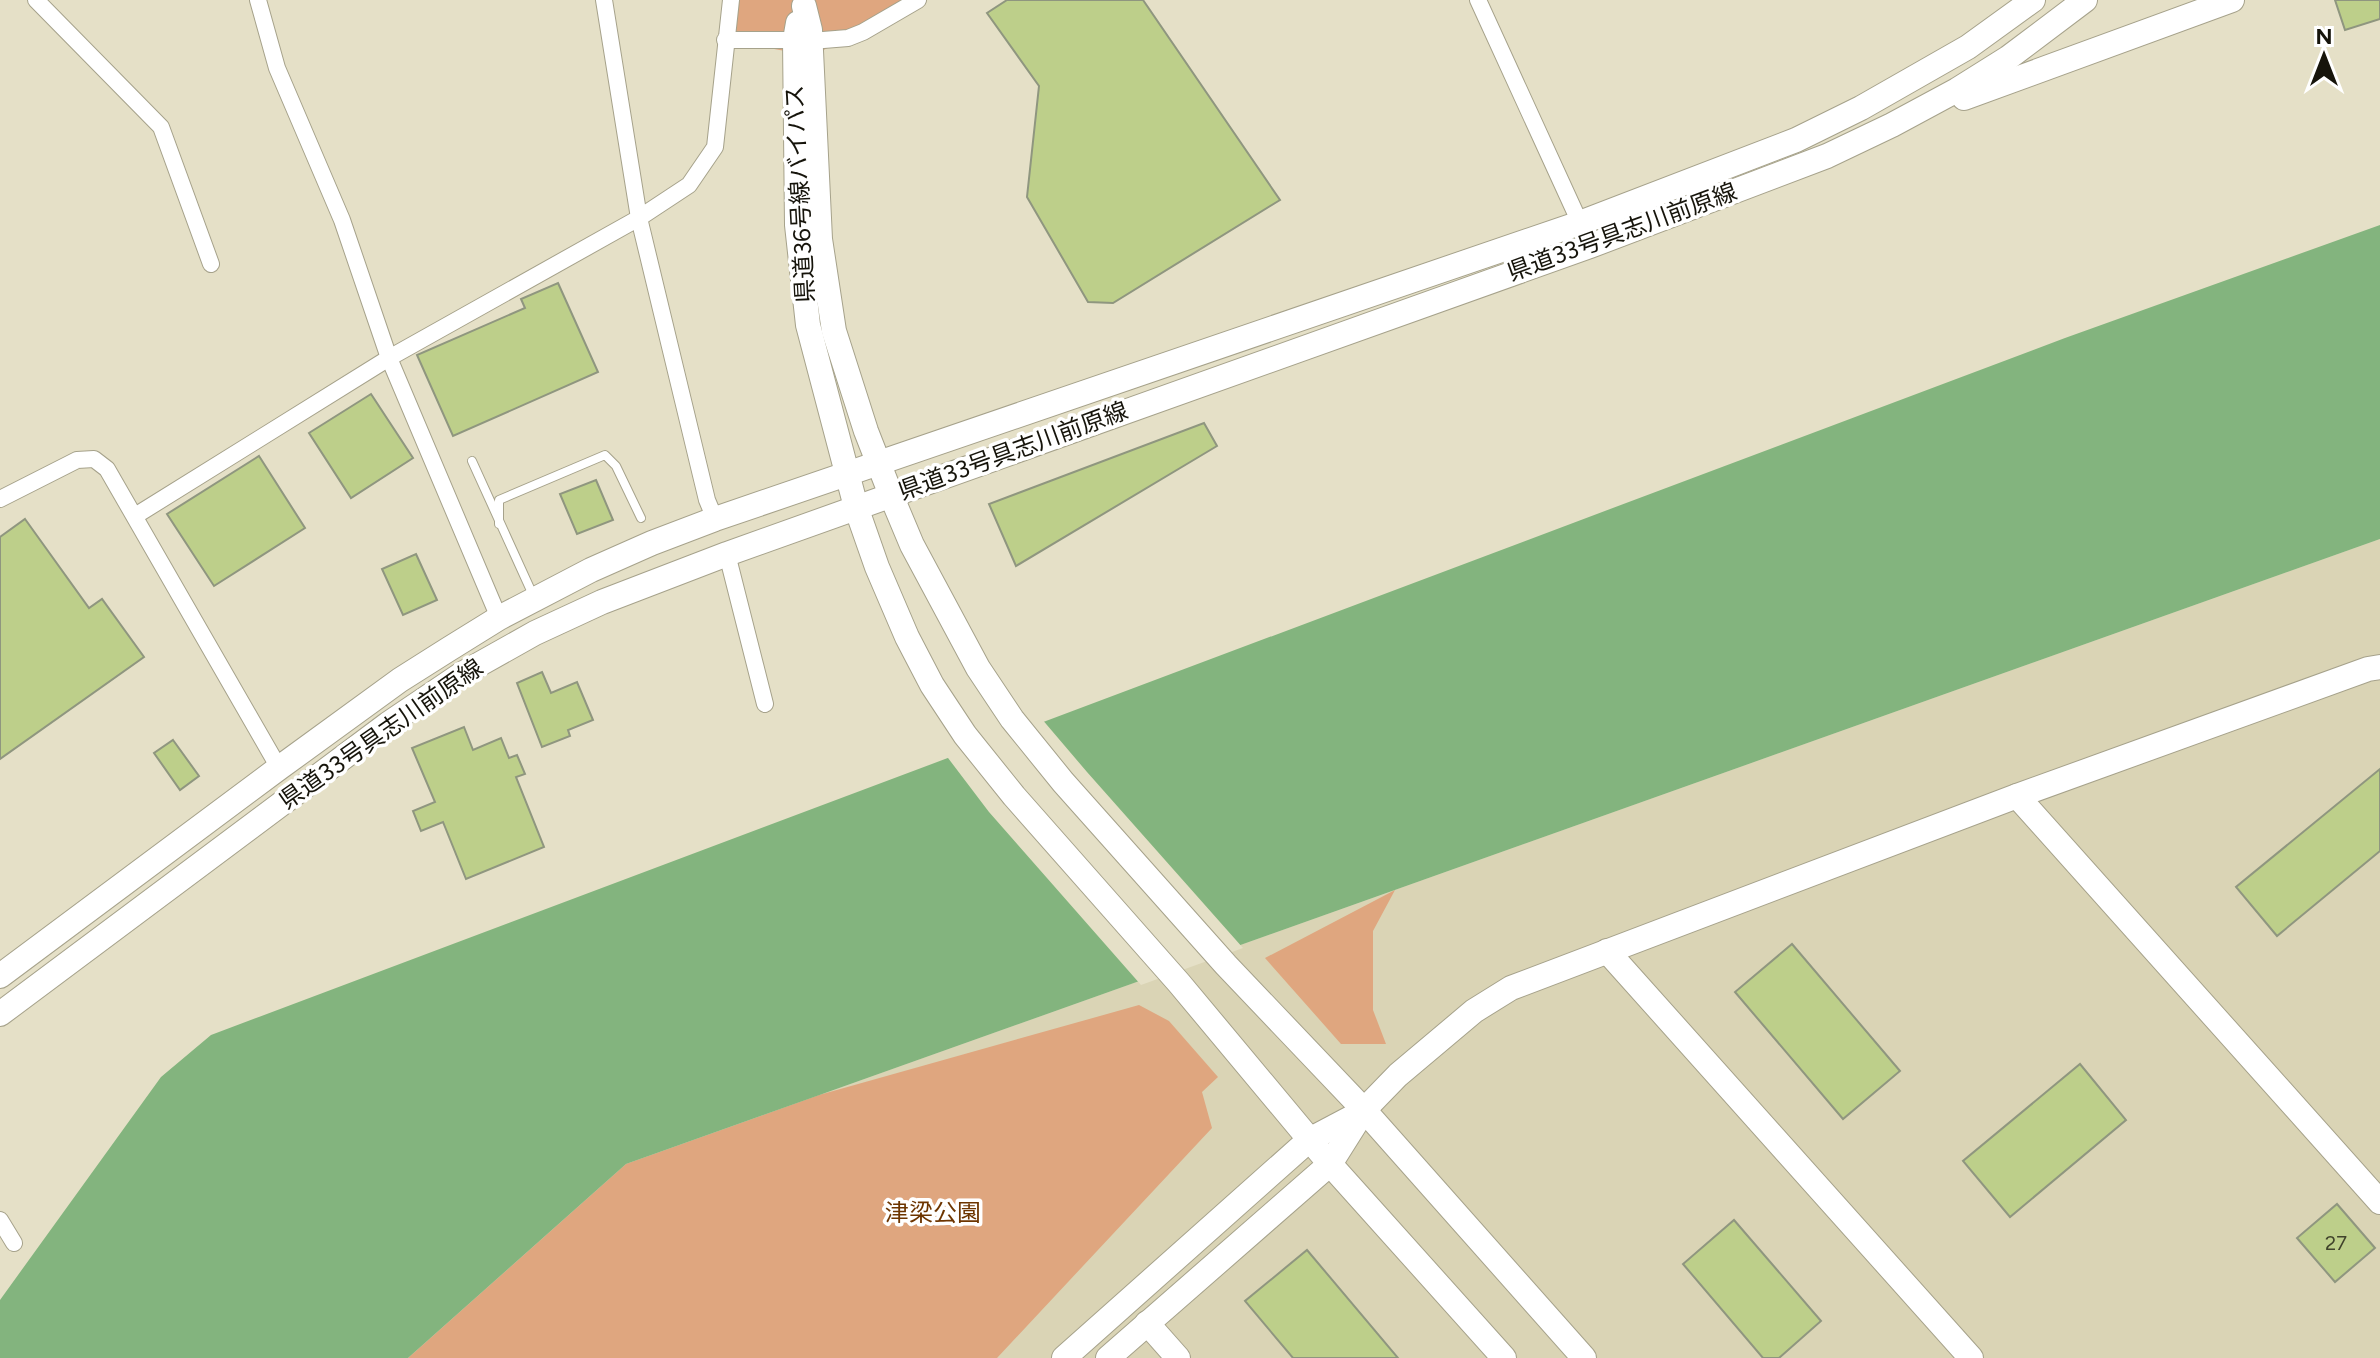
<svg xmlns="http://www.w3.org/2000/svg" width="2380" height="1358" viewBox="0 0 2380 1358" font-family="Figtree,'Noto Sans JP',sans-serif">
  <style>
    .built { fill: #dad4b5 }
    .green { fill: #dfa67f }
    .water { fill: #83b47e }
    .pier { fill: #e5e0c7 }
    .building { fill: #bdcf8a; stroke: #8f967f; stroke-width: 2 }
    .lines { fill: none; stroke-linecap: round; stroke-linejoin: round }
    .lane-casing { stroke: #a6a28b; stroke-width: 10 }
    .street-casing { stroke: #a6a28b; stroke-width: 18 }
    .secondary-casing { stroke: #a6a28b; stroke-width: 26 }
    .lane { stroke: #fff; stroke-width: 8 }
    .street { stroke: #fff; stroke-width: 16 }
    .secondary { stroke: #fff; stroke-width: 24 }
    .labels { text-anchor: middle; stroke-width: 7; stroke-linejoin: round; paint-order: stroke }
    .number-label { font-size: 20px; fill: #40432b }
    .street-label { font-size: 24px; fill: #16140b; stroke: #fff }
    .park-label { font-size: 24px; fill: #6d3500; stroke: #fff }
  </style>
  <rect width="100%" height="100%" fill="#e5e0c7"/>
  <polygon class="built" points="2380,539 2380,1358 413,1358 626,1164"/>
  <g class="green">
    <polygon points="728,0 905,0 905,8 812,56 726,40"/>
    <polygon points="1395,890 1373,931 1373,1010 1386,1044 1341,1044 1265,958"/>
    <polygon points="1139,1005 1169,1021 1218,1077 1202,1092 1212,1128 997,1358 408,1358 626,1164 819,1095"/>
  </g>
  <polygon class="water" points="2380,225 2380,539 626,1164 408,1358 0,1358 0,1300 161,1077 211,1035 2065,338"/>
  <polygon class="pier" points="1041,718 1087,772 1243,948 1141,985 989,812 945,754"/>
  <g class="building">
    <polygon points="1007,0 1143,0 1280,200 1113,303 1088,302 1027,197 1039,86 987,13"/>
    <polygon points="2335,0 2380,0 2380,19 2345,30"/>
    <polygon points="558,283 598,372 453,436 417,355 525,308 521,299"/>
    <polygon points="371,394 413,458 351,498 309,433"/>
    <polygon points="1204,423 1217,446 1016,566 989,504"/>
    <polygon points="259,456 305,528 214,586 167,514"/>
    <polygon points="596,480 613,520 577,534 560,494"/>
    <polygon points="25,519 89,608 102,599 144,657 0,759 0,537"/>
    <polygon points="416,554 437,600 403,615 382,569"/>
    <polygon points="542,672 551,693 577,682 593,720 568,730 570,736 542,747 517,683"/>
    <polygon points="464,727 473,750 501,738 509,758 517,755 525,774 516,777 544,847 466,879 443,822 421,831 413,811 435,802 412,748"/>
    <polygon points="173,740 199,776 180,790 154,753"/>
    <polygon points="2380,769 2380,851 2277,936 2236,887"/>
    <polygon points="1792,944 1900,1071 1843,1119 1735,992"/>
    <polygon points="2080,1064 2126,1120 2010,1217 1963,1161"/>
    <polygon points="2337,1204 2375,1248 2335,1282 2297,1238"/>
    <polygon points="1734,1220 1821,1321 1779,1358 1763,1358 1683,1264"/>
    <polygon points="1307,1250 1398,1358 1293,1358 1245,1301"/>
  </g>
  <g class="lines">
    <defs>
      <g id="lane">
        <polyline points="472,461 533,595"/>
        <polyline points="499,524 499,500 605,455 616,466 641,518"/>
      </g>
      <g id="street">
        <polyline points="36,0 161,127 211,264"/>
        <polyline points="258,0 277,68 342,220 389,358 499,618"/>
        <polyline points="604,0 639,218 707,500 715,519"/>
        <polyline points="1478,0 1580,223"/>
        <polyline points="725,40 795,40"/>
        <polyline points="811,41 848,38 863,32 918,0"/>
        <polyline points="0,499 77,460 94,459 107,469 279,768"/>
        <polyline points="135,516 389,358 639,218 689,185 715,147 731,0"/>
        <polyline points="727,554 765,704"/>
        <polyline points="0,1220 14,1243"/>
      </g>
      <g id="secondary">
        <polyline points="804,6 810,30 820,239 834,331 866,431 891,495 912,545 978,668 1012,719 1063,782 1226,965 1364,1110 1584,1358"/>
        <polyline points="798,23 795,40 797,225 808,325 856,507 877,567 907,637 932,685 965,735 1014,796 1179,983 1330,1164 1504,1358"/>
        <polyline points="1964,98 2232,0"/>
        <polyline points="2017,796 2380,1202"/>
        <polyline points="1607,951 1971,1358"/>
        <polyline points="0,976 279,768 400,680 449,649 499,618 591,570 652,543 715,519 1580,223 1796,140 1861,108 1968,47 2033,0"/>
        <polyline points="0,1014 388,724 462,674 535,633 602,602 727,554 1590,246 1827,156 1892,125 1957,90 2008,58 2085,0"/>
        <polyline points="1147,1323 1178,1358"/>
        <polyline points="1064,1358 1309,1140 1362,1112"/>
        <polyline points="1108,1358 1330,1164 1364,1110 1398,1075 1474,1011 1511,988 2017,796 2368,669 2380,667"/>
      </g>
    </defs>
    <use href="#lane" class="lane-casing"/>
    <use href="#street" class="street-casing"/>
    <use href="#secondary" class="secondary-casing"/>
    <use href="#lane" class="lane"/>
    <use href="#street" class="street"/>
    <use href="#secondary" class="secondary"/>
  </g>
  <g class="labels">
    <g class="number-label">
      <text x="2336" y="1250">27</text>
    </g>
    <g class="street-label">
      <text transform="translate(800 194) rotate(-93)" y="8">県道36号線バイパス</text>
      <text transform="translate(1622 232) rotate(-20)" y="8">県道33号具志川前原線</text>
      <text transform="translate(1013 451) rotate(-20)" y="8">県道33号具志川前原線</text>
      <text transform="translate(381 734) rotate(-35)" y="8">県道33号具志川前原線</text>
    </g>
    <g class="park-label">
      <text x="933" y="1221">津梁公園</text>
    </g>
  </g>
  <g transform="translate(2324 56)" stroke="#ffffff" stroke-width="6" paint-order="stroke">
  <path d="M0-6L14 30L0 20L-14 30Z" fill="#16140b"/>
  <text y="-12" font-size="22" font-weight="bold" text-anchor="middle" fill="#16140b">N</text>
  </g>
</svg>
